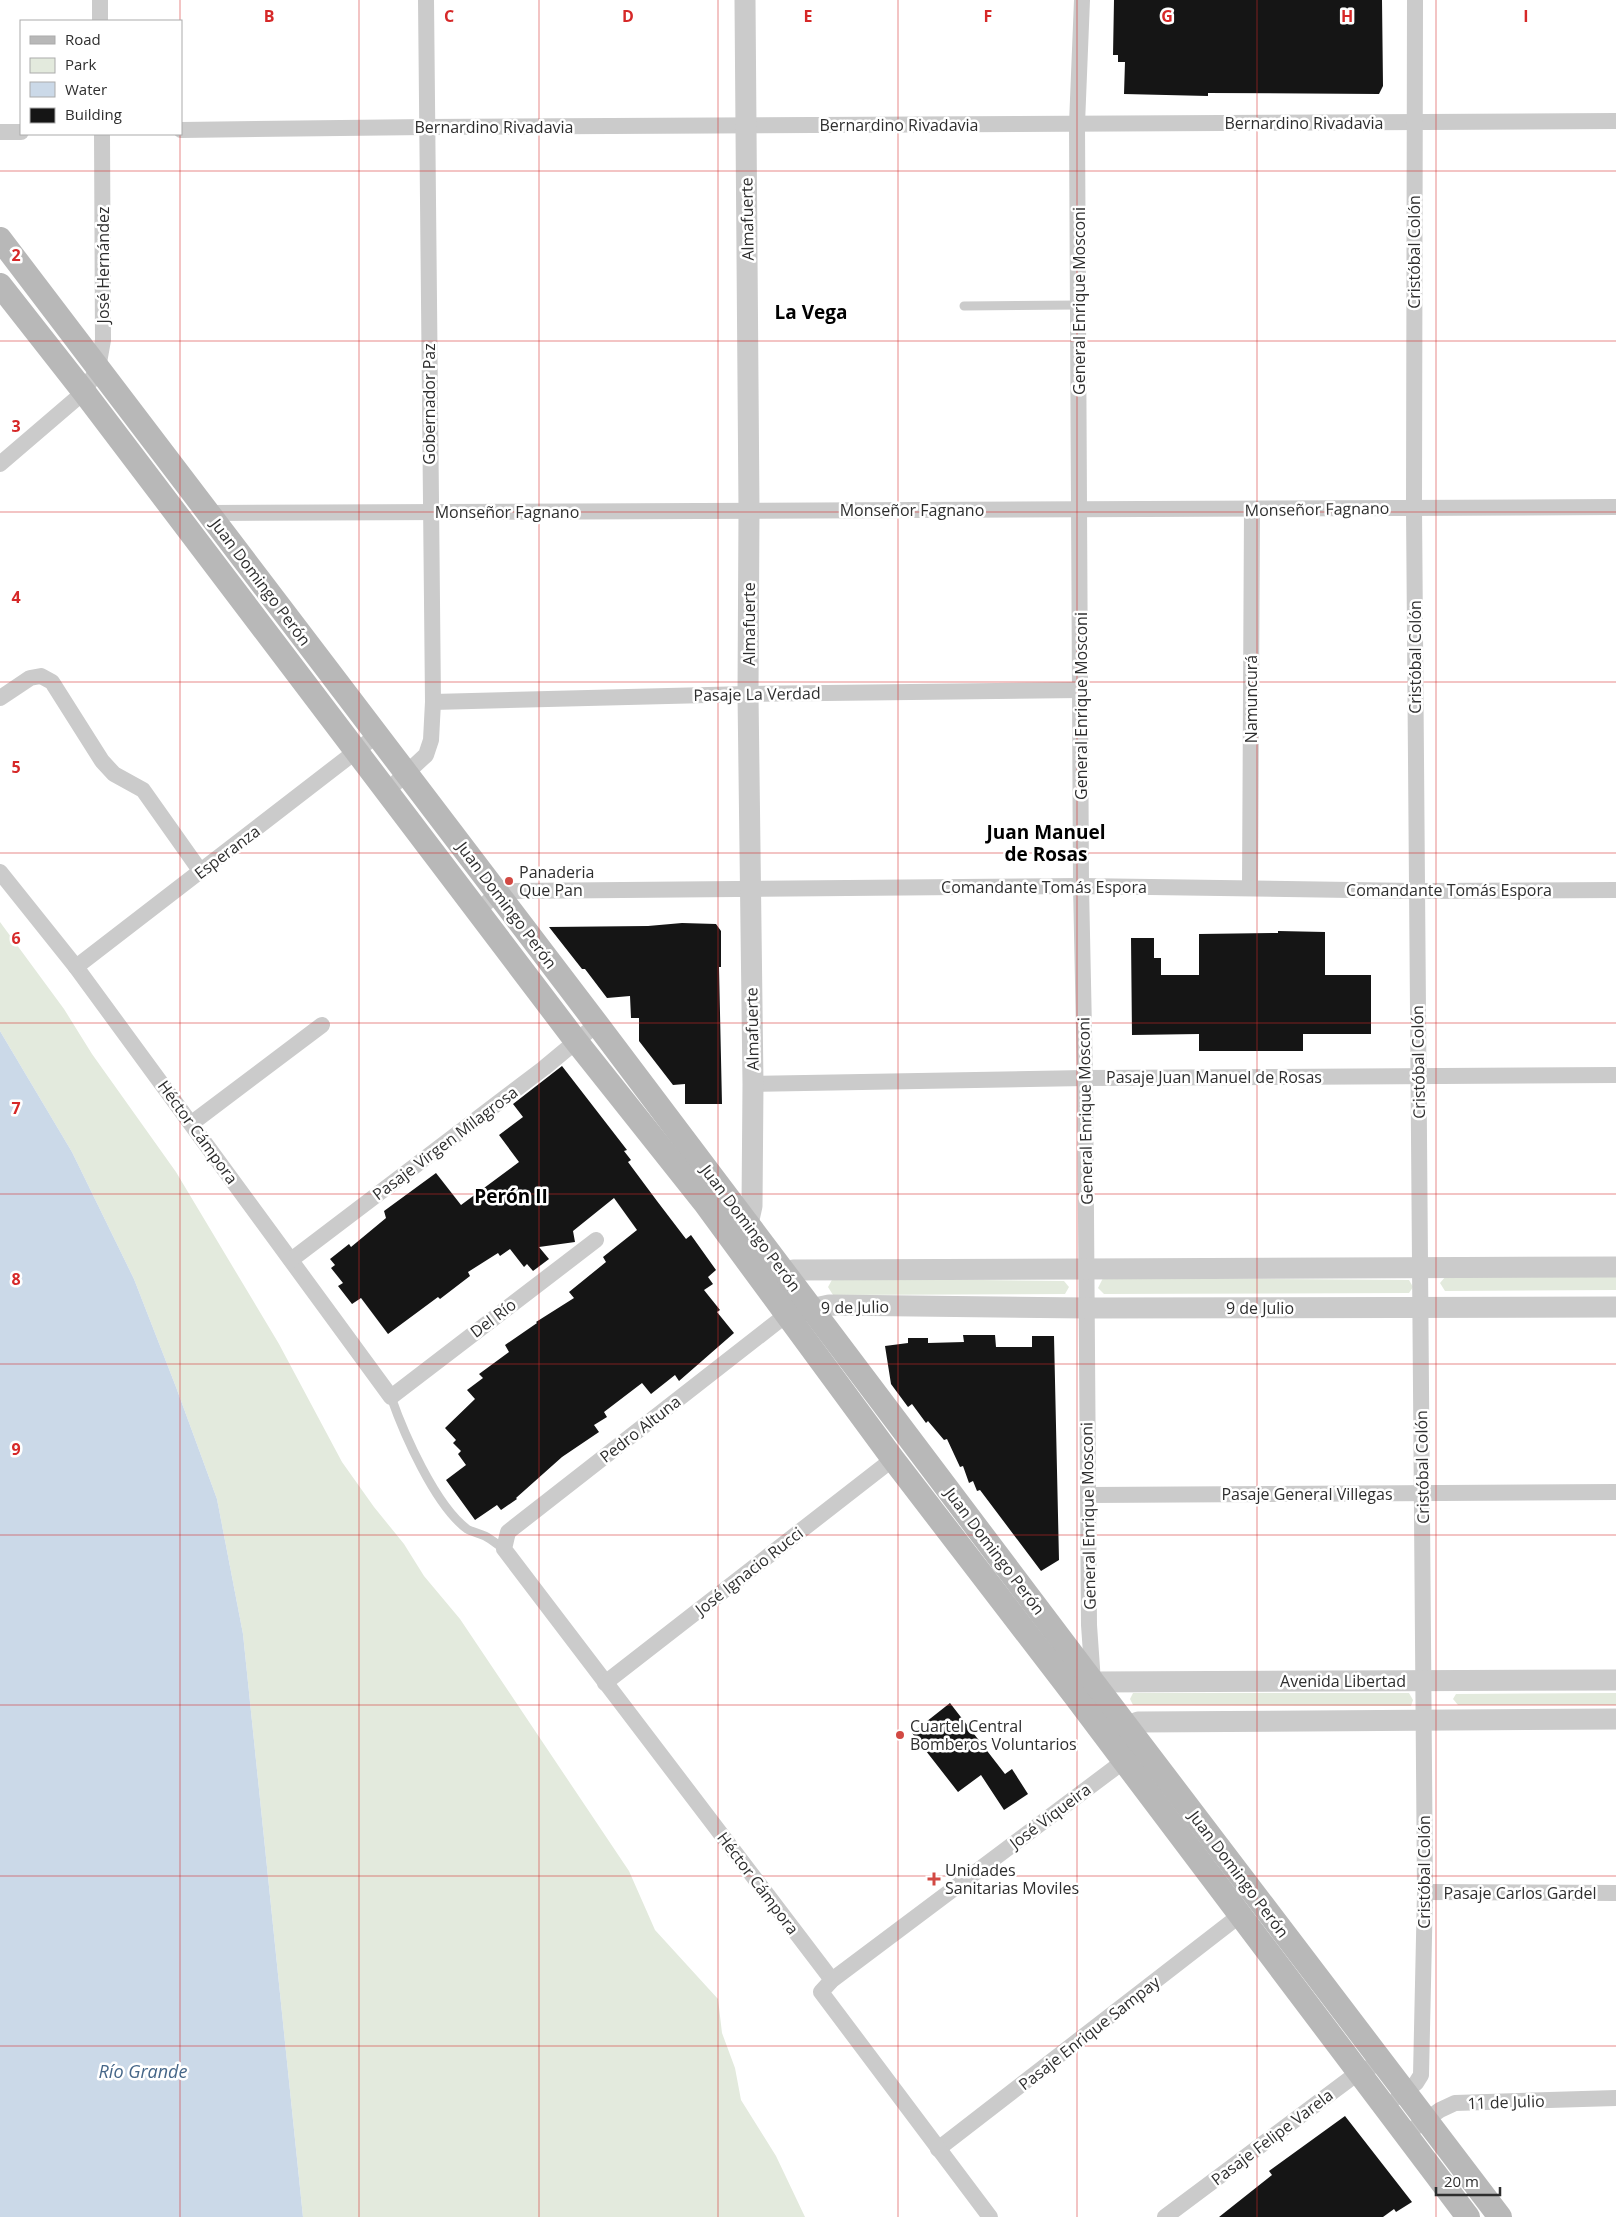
<svg xmlns="http://www.w3.org/2000/svg" width="1616" height="2217" viewBox="0 0 1616 2217" font-family="'Open Sans',sans-serif">
  <style>
    .green { fill: #e3eadd }
    .water { fill: #cbd9e8 }
    .building { fill: #151515 }
    .lines { fill: none; stroke-linecap: round; stroke-linejoin: round }
    .service { stroke: #cbcbcb; stroke-width: 9 }
    .minor { stroke: #cbcbcb; stroke-width: 16 }
    .tertiary { stroke: #cbcbcb; stroke-width: 21 }
    .secondary { stroke: #b8b8b8; stroke-width: 24 }
    .grid { fill: none; stroke: #d62828; stroke-width: 1; stroke-opacity: 0.55 }
    .poi-dot { fill: #d24943; stroke: #fff; stroke-width: 2 }
    .labels { text-anchor: middle; stroke-width: 5; stroke-linejoin: round; paint-order: stroke }
    .street-label { font-size: 16px; fill: #2e2e2e; stroke: #fff }
    .poi-label { font-size: 16px; fill: #2e2e2e; stroke: #fff; text-anchor: start }
    .water-label { font-size: 18px; font-style: italic; fill: #456688; stroke: #fff }
    .quarter-label { font-size: 19px; font-weight: bold; fill: #000; stroke: #fff }
    .grid-label { font-size: 16px; text-anchor: middle; font-weight: bold; fill: #d62828; stroke: #fff; stroke-width: 5; stroke-linejoin: round; paint-order: stroke }
  </style>
  <rect width="100%" height="100%" fill="#fff"/>
  <g class="green">
    <polygon points="0,922 64,1009 92,1054 176,1172 279,1344 342,1462 374,1507 404,1544 424,1576 460,1619 629,1871 655,1930 718,1999 722,2033 735,2068 741,2100 776,2156 805,2217 303,2217 243,1634 217,1499 176,1387 134,1279 72,1152 0,1031"/>
    <polygon points="1446,1276 1616,1276 1616,1290 1445,1291 1440,1283"/>
    <polygon points="833,1278 1064,1281 1069,1287 1065,1294 833,1295 828,1287"/>
    <polygon points="1103,1278 1409,1280 1413,1287 1409,1293 1104,1294 1098,1288"/>
    <polygon points="1133,1693 1409,1693 1413,1700 1411,1706 1133,1705 1130,1699"/>
    <polygon points="1616,1693 1616,1705 1458,1705 1453,1699 1456,1694"/>
  </g>
  <polygon class="water" points="0,1031 72,1152 134,1279 176,1387 217,1499 243,1634 303,2217 0,2217"/>
  <g class="building">
    <polygon points="1114,0 1382,0 1383,86 1379,94 1208,93 1208,96 1124,94 1125,62 1118,62 1118,55 1113,55"/>
    <polygon points="682,923 716,924 721,931 721,967 719,967 722,1104 685,1104 685,1084 673,1085 639,1041 639,1018 631,1018 630,996 607,998 585,969 582,969 549,927 648,926"/>
    <polygon points="1278,931 1325,932 1325,975 1371,975 1371,1034 1303,1034 1303,1051 1199,1051 1199,1034 1132,1035 1131,938 1154,938 1154,958 1161,958 1161,975 1199,975 1199,934 1278,933"/>
    <polygon points="562,1066 627,1150 624,1151 631,1160 628,1162 657,1201 686,1239 691,1235 716,1270 708,1277 713,1284 704,1290 720,1310 717,1312 734,1333 679,1381 675,1375 651,1394 642,1383 604,1412 607,1417 594,1425 599,1432 562,1457 516,1498 517,1499 501,1510 497,1505 475,1520 446,1480 466,1465 458,1454 461,1451 453,1443 456,1440 445,1428 475,1399 467,1390 483,1378 479,1374 509,1352 505,1345 537,1323 536,1322 574,1298 569,1292 606,1262 603,1257 637,1230 614,1198 573,1231 575,1242 539,1247 549,1259 533,1271 527,1264 524,1267 510,1249 500,1256 498,1253 468,1272 470,1276 440,1299 438,1297 388,1334 361,1298 352,1304 338,1286 343,1283 331,1268 335,1265 330,1259 349,1244 351,1247 386,1218 384,1211 436,1173 461,1205 519,1162 499,1135 523,1117 513,1104"/>
    <polygon points="963,1335 995,1335 996,1347 1032,1347 1032,1336 1054,1336 1059,1560 1041,1571 980,1490 977,1491 973,1481 969,1483 963,1466 960,1467 947,1439 944,1440 928,1421 926,1423 912,1404 908,1407 891,1384 885,1346 908,1343 908,1338 928,1338 928,1343 964,1342"/>
    <polygon points="950,1703 1005,1774 1012,1769 1028,1794 1004,1810 981,1775 958,1792 912,1733"/>
    <polygon points="1345,2116 1412,2202 1396,2212 1394,2209 1383,2217 1219,2217 1272,2175 1269,2171"/>
  </g>
  <g class="lines">
    <g class="service">
      <polyline points="964,306 1079,305"/>
      <path d="M391,1397C404,1434 435,1505 467,1529C472,1532 479,1533 485,1536C491,1539 498,1545 504,1549"/>
    </g>
    <g class="minor">
      <polyline points="100,0 100,21"/>
      <polyline points="1082,0 1077,124 1081,886 1085,1078 1089,1625 1093,1682"/>
      <polyline points="181,130 427,127 1616,121"/>
      <polyline points="0,132 21,132"/>
      <polyline points="0,464 84,392 98,368 103,340 102,134"/>
      <polyline points="209,513 1616,507"/>
      <polyline points="0,698 30,678 41,676 52,682 102,761 114,774 143,790 201,872"/>
      <polyline points="433,702 748,694 1081,690"/>
      <polyline points="387,791 426,755 431,740 433,702 426,0"/>
      <polyline points="0,872 76,967 391,1397 596,1240"/>
      <polyline points="1250,888 1252,510"/>
      <polyline points="478,910 498,893 510,891 1081,886 1416,891 1616,890"/>
      <polyline points="76,967 377,735"/>
      <polyline points="753,1084 1085,1078 1616,1075"/>
      <polyline points="192,1123 322,1025"/>
      <polyline points="291,1260 544,1068 597,1024"/>
      <polyline points="786,1315 508,1532 504,1549 832,1980"/>
      <polyline points="1088,1495 1616,1492"/>
      <polyline points="605,1683 893,1459"/>
      <polyline points="1425,1892 1616,1893"/>
      <polyline points="1398,2097 1416,2083 1421,2075 1425,1892 1414,508 1415,0"/>
      <polyline points="1406,2134 1440,2110 1455,2103 1616,2098"/>
      <polyline points="938,2149 1239,1916"/>
      <polyline points="990,2217 821,1992 832,1980 1124,1761"/>
      <polyline points="1165,2217 1359,2072 1382,2062"/>
    </g>
    <g class="tertiary">
      <polyline points="738,1232 748,1224 752,1206 753,1084 748,694 749,510 745,0"/>
      <polyline points="785,1291 786,1275 793,1270 1616,1267"/>
      <polyline points="797,1312 829,1305 1086,1308 1616,1307"/>
      <polyline points="1082,1691 1093,1682 1616,1680"/>
      <polyline points="1126,1743 1127,1726 1138,1722 1616,1719"/>
    </g>
    <g class="secondary">
      <polyline points="0,239 597,1024 1093,1682 1500,2217"/>
      <polyline points="0,285 84,392 576,1041 704,1202 893,1459 1075,1696 1468,2217"/>
    </g>
  </g>
  <path class="grid" d="M180,0V21M359,0V2217M539,0V2217M718,0V2217M898,0V2217M1077,0V2217M1257,0V2217M1436,0V2217M180,134V2217M0,171H1616M0,341H1616M0,512H1616M0,682H1616M0,853H1616M0,1023H1616M0,1194H1616M0,1364H1616M0,1535H1616M0,1705H1616M0,1876H1616M0,2046H1616"/>
  <g class="poi-dot">
    <circle cx="509" cy="881" r="5"/>
    <circle cx="900" cy="1735" r="5"/>
    <path d="M931.5 1871.5h5v5h5v5h-5v5h-5v-5h-5v-5h5z"/>
  </g>
  <g class="labels">
    <g class="street-label">
      <text x="1304" y="129">Bernardino Rivadavia</text>
      <text x="899" y="131">Bernardino Rivadavia</text>
      <text x="494" y="133">Bernardino Rivadavia</text>
      <text transform="translate(747 219) rotate(-91)" y="6">Almafuerte</text>
      <text transform="translate(1414 252) rotate(-90)" y="6">Cristóbal Colón</text>
      <text transform="translate(103 265) rotate(-90)" y="6">José Hernández</text>
      <text transform="translate(1079 301) rotate(-90)" y="6">General Enrique Mosconi</text>
      <text transform="translate(429 404) rotate(-90)" y="6">Gobernador Paz</text>
      <text transform="translate(1317 509) rotate(-1)" y="6">Monseñor Fagnano</text>
      <text x="912" y="516">Monseñor Fagnano</text>
      <text x="507" y="518">Monseñor Fagnano</text>
      <text transform="translate(261 582) rotate(53)" y="6">Juan Domingo Perón</text>
      <text transform="translate(749 624) rotate(-90)" y="6">Almafuerte</text>
      <text transform="translate(1415 657) rotate(-90)" y="6">Cristóbal Colón</text>
      <text transform="translate(757 694) rotate(-1)" y="6">Pasaje La Verdad</text>
      <text transform="translate(1251 699) rotate(-90)" y="6">Namuncurá</text>
      <text transform="translate(1081 706) rotate(-90)" y="6">General Enrique Mosconi</text>
      <text transform="translate(227 852) rotate(-37)" y="6">Esperanza</text>
      <text x="1044" y="893">Comandante Tomás Espora</text>
      <text x="1449" y="896">Comandante Tomás Espora</text>
      <text transform="translate(507 905) rotate(53)" y="6">Juan Domingo Perón</text>
      <text transform="translate(752 1029) rotate(-91)" y="6">Almafuerte</text>
      <text transform="translate(1418 1062) rotate(-91)" y="6">Cristóbal Colón</text>
      <text x="1214" y="1083">Pasaje Juan Manuel de Rosas</text>
      <text transform="translate(1085 1111) rotate(-91)" y="6">General Enrique Mosconi</text>
      <text transform="translate(198 1132) rotate(54)" y="6">Héctor Cámpora</text>
      <text transform="translate(445 1143) rotate(-37)" y="6">Pasaje Virgen Milagrosa</text>
      <text transform="translate(751 1228) rotate(53)" y="6">Juan Domingo Perón</text>
      <text transform="translate(855 1307) rotate(-1)" y="6">9 de Julio</text>
      <text x="1260" y="1314">9 de Julio</text>
      <text transform="translate(493 1318) rotate(-37)" y="6">Del Río</text>
      <text transform="translate(640 1429) rotate(-38)" y="6">Pedro Altuna</text>
      <text transform="translate(1422 1467) rotate(-91)" y="6">Cristóbal Colón</text>
      <text x="1307" y="1500">Pasaje General Villegas</text>
      <text transform="translate(1088 1516) rotate(-91)" y="6">General Enrique Mosconi</text>
      <text transform="translate(995 1551) rotate(53)" y="6">Juan Domingo Perón</text>
      <text transform="translate(749 1571) rotate(-38)" y="6">José Ignacio Rucci</text>
      <text x="1343" y="1687">Avenida Libertad</text>
      <text transform="translate(1050 1816) rotate(-37)" y="6">José Viqueira</text>
      <text transform="translate(1424 1872) rotate(-90)" y="6">Cristóbal Colón</text>
      <text transform="translate(1239 1874) rotate(53)" y="6">Juan Domingo Perón</text>
      <text transform="translate(758 1883) rotate(53)" y="6">Héctor Cámpora</text>
      <text x="1520" y="1899">Pasaje Carlos Gardel</text>
      <text transform="translate(1089 2033) rotate(-38)" y="6">Pasaje Enrique Sampay</text>
      <text transform="translate(1506 2102) rotate(-2)" y="6">11 de Julio</text>
      <text transform="translate(1272 2137) rotate(-37)" y="6">Pasaje Felipe Varela</text>
    </g>
    <g class="poi-label">
      <text x="519" y="878">Panaderia<tspan x="519" dy="18">Que Pan</tspan></text>
      <text x="910" y="1732">Cuartel Central<tspan x="910" dy="18">Bomberos Voluntarios</tspan></text>
      <text x="945" y="1876">Unidades<tspan x="945" dy="18">Sanitarias Moviles</tspan></text>
    </g>
    <g class="water-label">
      <text x="143" y="2078">Río Grande</text>
    </g>
    <g class="quarter-label">
      <text x="811" y="319">La Vega</text>
      <text x="1046" y="839">Juan Manuel<tspan x="1046" dy="22">de Rosas</tspan></text>
      <text x="511" y="1203">Perón II</text>
    </g>
  </g>
  <g class="grid-label">
    <text x="269" y="22">B</text>
    <text x="449" y="22">C</text>
    <text x="628" y="22">D</text>
    <text x="808" y="22">E</text>
    <text x="988" y="22">F</text>
    <text x="1167" y="22">G</text>
    <text x="1347" y="22">H</text>
    <text x="1526" y="22">I</text>
    <text x="16" y="261">2</text>
    <text x="16" y="432">3</text>
    <text x="16" y="603">4</text>
    <text x="16" y="773">5</text>
    <text x="16" y="944">6</text>
    <text x="16" y="1114">7</text>
    <text x="16" y="1285">8</text>
    <text x="16" y="1455">9</text>
  </g>
  <rect x="20" y="20" width="162" height="115" fill="#ffffff" stroke="#ababab"/>
  <rect x="30" y="36" width="25" height="8" fill="#b8b8b8" stroke="#ababab"/>
  <text x="65" y="45" font-size="15" fill="#2e2e2e">Road</text>
  <rect x="30" y="58" width="25" height="15" fill="#e3eadd" stroke="#ababab"/>
  <text x="65" y="70" font-size="15" fill="#2e2e2e">Park</text>
  <rect x="30" y="82" width="25" height="15" fill="#cbd9e8" stroke="#ababab"/>
  <text x="65" y="95" font-size="15" fill="#2e2e2e">Water</text>
  <rect x="30" y="108" width="25" height="15" fill="#151515" stroke="#ababab"/>
  <text x="65" y="120" font-size="15" fill="#2e2e2e">Building</text>
  <path d="M1436 2187v8h64v-8" fill="none" stroke="#2e2e2e" stroke-width="2.5"/>
  <text x="1444" y="2187" font-size="15" fill="#2e2e2e" stroke="#ffffff" stroke-width="4" paint-order="stroke">20 m</text>
</svg>
